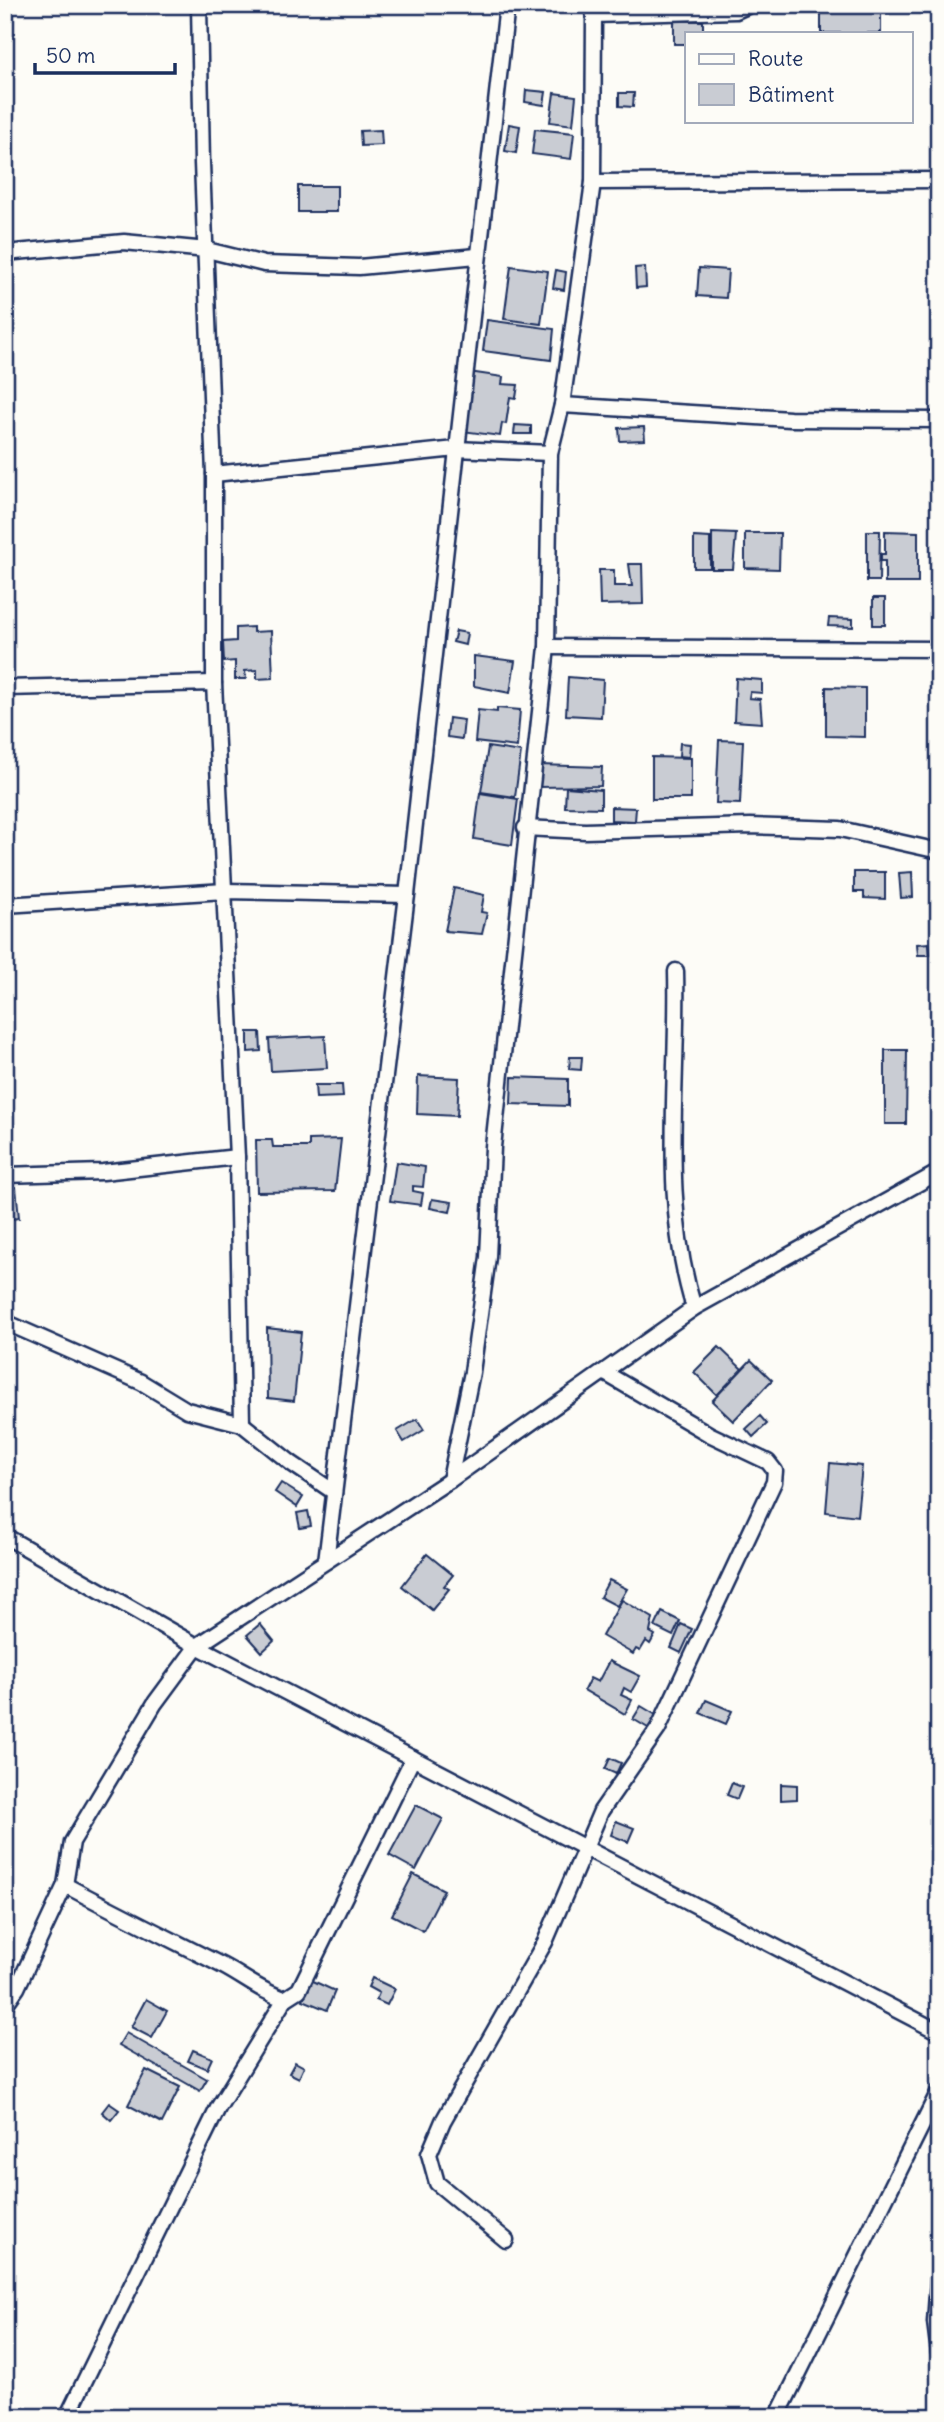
<svg xmlns="http://www.w3.org/2000/svg" width="944" height="2422" viewBox="0 0 944 2422" font-family="Delius,sans-serif">
  <style>
    .building { fill: #c9ccd3; stroke: #1b2f5e; stroke-width: 2 }
    .lines { fill: none; stroke-linecap: round; stroke-linejoin: round }
    .street-casing { stroke: #1b2f5e; stroke-width: 19 }
    .street { stroke: #fdfcf7; stroke-width: 14 }
  </style>
  <rect width="100%" height="100%" fill="#fdfcf7"/>
  <filter id="ink" filterUnits="userSpaceOnUse"><feTurbulence type="fractalNoise" baseFrequency=".0143" numOctaves="2"/><feDisplacementMap in="SourceGraphic" scale="14" xChannelSelector="R" yChannelSelector="G"/><feConvolveMatrix kernelMatrix="1 2 1 2 8 2 1 2 1" color-interpolation-filters="sRGB"/></filter>
  <g filter="url(#ink)">
    <g class="building">
      <polygon points="881,5 881,33 821,33 821,6"/>
      <polygon points="674,21 703,21 703,33 687,33 687,44 674,44"/>
      <polygon points="526,90 546,92 544,105 525,102"/>
      <polygon points="554,93 576,96 573,125 550,122"/>
      <polygon points="619,93 634,93 633,107 619,106"/>
      <polygon points="509,124 520,126 516,153 505,151"/>
      <polygon points="535,129 574,133 571,159 532,154"/>
      <polygon points="381,130 382,145 361,146 360,131"/>
      <rect x="298" y="186" width="39" height="26"/>
      <polygon points="511,266 548,271 541,324 504,319"/>
      <polygon points="645,267 646,287 636,288 635,268"/>
      <polygon points="699,268 728,270 726,298 697,296"/>
      <polygon points="556,270 566,272 564,290 553,288"/>
      <polygon points="487,320 554,329 551,360 483,351"/>
      <polygon points="469,372 503,377 502,384 518,385 516,398 510,397 506,424 502,423 500,436 462,431"/>
      <polygon points="515,425 531,426 531,434 514,434"/>
      <polygon points="644,427 645,440 620,441 619,428"/>
      <polygon points="867,531 880,531 879,581 867,581"/>
      <polygon points="885,531 918,532 918,583 885,583 885,561 881,561 881,554 885,554"/>
      <polygon points="712,533 736,534 733,569 712,569"/>
      <polygon points="745,533 780,533 779,569 745,568"/>
      <polygon points="694,537 710,538 710,568 694,568"/>
      <polygon points="629,564 642,564 643,604 600,605 599,570 614,570 614,586 632,586"/>
      <rect x="873" y="598" width="12" height="27"/>
      <polygon points="829,618 853,619 853,627 828,626"/>
      <polygon points="253,627 253,632 271,631 273,678 257,679 257,670 245,671 246,679 235,679 235,661 224,662 223,642 236,641 236,628"/>
      <polygon points="456,631 467,633 465,645 453,642"/>
      <polygon points="474,656 515,661 510,693 474,686"/>
      <polygon points="568,677 603,680 601,717 566,715"/>
      <polygon points="736,678 762,680 762,693 750,692 749,698 760,699 762,723 734,721"/>
      <polygon points="826,687 865,688 865,737 826,736"/>
      <polygon points="497,708 520,710 517,747 475,742 478,710 497,712"/>
      <polygon points="449,718 464,720 462,739 447,737"/>
      <polygon points="719,740 743,741 740,804 716,803"/>
      <polygon points="680,743 690,744 689,757 679,756"/>
      <polygon points="488,747 521,752 515,797 481,792"/>
      <polygon points="652,757 691,758 691,799 652,799"/>
      <polygon points="539,765 602,767 601,786 539,787"/>
      <polygon points="566,787 601,790 601,808 565,807"/>
      <polygon points="480,793 518,799 512,845 474,839"/>
      <polygon points="611,807 636,808 635,821 611,820"/>
      <polygon points="854,872 885,872 885,899 864,898 864,892 854,892"/>
      <polygon points="912,872 913,897 901,898 899,873"/>
      <polygon points="454,888 484,895 481,912 487,913 482,934 445,931"/>
      <polygon points="929,943 930,955 918,955 917,944"/>
      <polygon points="248,1032 260,1032 261,1051 248,1052"/>
      <polygon points="325,1036 327,1068 271,1071 269,1039"/>
      <polygon points="885,1050 907,1050 906,1124 885,1124"/>
      <polygon points="570,1057 582,1057 581,1070 569,1069"/>
      <polygon points="418,1076 459,1078 457,1116 417,1114"/>
      <polygon points="512,1077 568,1079 568,1106 511,1104"/>
      <polygon points="315,1085 342,1085 343,1097 316,1098"/>
      <polygon points="341,1139 335,1191 257,1192 256,1140 272,1140 273,1147 309,1147 309,1140"/>
      <polygon points="396,1162 425,1167 423,1187 413,1186 413,1191 423,1193 421,1205 390,1201"/>
      <polygon points="16,1187 19,1218 5,1220 5,1188"/>
      <polygon points="432,1199 452,1202 450,1212 430,1208"/>
      <polygon points="267,1328 301,1332 294,1401 268,1398"/>
      <polygon points="719,1347 742,1369 717,1395 694,1372"/>
      <polygon points="751,1360 772,1380 733,1421 712,1401"/>
      <polygon points="760,1416 767,1424 753,1437 746,1429"/>
      <polygon points="417,1419 424,1430 404,1442 397,1431"/>
      <polygon points="830,1463 862,1466 857,1516 826,1512"/>
      <polygon points="281,1483 303,1497 297,1507 275,1492"/>
      <polygon points="308,1511 311,1526 300,1528 297,1513"/>
      <polygon points="427,1554 453,1575 444,1586 449,1589 432,1610 402,1586"/>
      <polygon points="609,1580 627,1589 617,1606 600,1597"/>
      <polygon points="622,1600 653,1618 650,1632 655,1635 650,1644 646,1641 640,1651 636,1649 633,1654 602,1636"/>
      <polygon points="662,1612 680,1621 673,1636 655,1627"/>
      <polygon points="260,1624 274,1641 262,1652 247,1635"/>
      <polygon points="681,1624 692,1629 681,1653 671,1648"/>
      <polygon points="609,1661 640,1676 631,1692 624,1688 621,1695 632,1700 625,1714 584,1690 590,1678 598,1682"/>
      <polygon points="706,1700 732,1711 726,1724 700,1713"/>
      <polygon points="641,1706 656,1715 648,1728 633,1719"/>
      <polygon points="610,1758 621,1763 616,1774 605,1769"/>
      <polygon points="732,1783 742,1787 737,1799 727,1795"/>
      <polygon points="781,1784 797,1785 797,1799 781,1800"/>
      <polygon points="416,1805 443,1819 416,1870 389,1855"/>
      <polygon points="616,1821 634,1828 628,1842 611,1835"/>
      <polygon points="413,1874 444,1890 423,1931 392,1915"/>
      <polygon points="372,1978 395,1989 387,2005 376,2000 379,1993 368,1987"/>
      <polygon points="311,1980 335,1991 327,2010 303,2000"/>
      <polygon points="146,1999 167,2011 152,2038 131,2027"/>
      <polygon points="126,2033 207,2079 200,2091 119,2045"/>
      <polygon points="193,2050 212,2058 207,2069 188,2061"/>
      <polygon points="295,2062 304,2067 299,2078 289,2073"/>
      <polygon points="146,2070 180,2087 162,2123 128,2105"/>
      <polygon points="109,2103 119,2110 111,2120 102,2112"/>
    </g>
    <g class="lines">
      <defs>
        <g id="street">
          <polyline points="199,5 202,163 214,474 214,683 237,1157 242,1424"/>
          <polyline points="594,15 736,11 749,5"/>
          <polyline points="593,182 939,180"/>
          <polyline points="5,253 124,242 207,250 264,264 359,267 477,256"/>
          <polyline points="562,405 790,419 939,420"/>
          <polyline points="214,474 456,449 550,453"/>
          <polyline points="547,647 939,649"/>
          <polyline points="5,688 214,683"/>
          <polyline points="525,828 585,831 750,826 840,829 939,851"/>
          <polyline points="5,905 225,891 407,895"/>
          <path d="M676,971C679,1082 660,1199 694,1308"/>
          <polyline points="5,1175 103,1172 237,1157"/>
          <polyline points="5,1322 141,1382 187,1410 242,1424 291,1463 334,1492"/>
          <polyline points="450,1480 472,1372 488,1257 493,1147 547,647 550,453 562,405 593,182 594,15 590,5"/>
          <polyline points="5,1536 197,1646 939,2032"/>
          <polyline points="326,1561 407,895 507,5"/>
          <path d="M65,1885C117,1913 170,1939 223,1966C244,1977 262,1992 285,1999L299,1990L413,1758"/>
          <polyline points="5,2005 17,1988 65,1885 72,1842 155,1703 197,1646 450,1480 694,1308 939,1172"/>
          <polyline points="506,2240 437,2183 429,2154 443,2121 545,1942 601,1811 658,1729 774,1482 775,1471 768,1462 709,1434 605,1373"/>
          <polyline points="939,2266 935,2322 939,2353"/>
          <polyline points="67,2417 218,2108 285,1999"/>
          <polyline points="777,2417 939,2091"/>
        </g>
      </defs>
      <use href="#street" class="street-casing"/>
      <use href="#street" class="street"/>
    </g>
  </g>
  <rect width="944" height="2422" fill="none" stroke="#fdfcf7" stroke-width="28"/>
  <rect x="14" y="14" width="916" height="2394" fill="none" stroke="#1b2f5e" stroke-width="2.5" filter="url(#ink)"/>
  <rect x="685" y="32" width="228" height="91" fill="#fdfcf7" stroke="#a3aaba" stroke-width="2"/>
  <rect x="699" y="54" width="35" height="10" fill="#fdfcf7" stroke="#a3aaba" stroke-width="2"/>
  <text x="748" y="66" font-size="21" fill="#1b2f5e">Route</text>
  <rect x="699" y="84" width="35" height="21" fill="#c9ccd3" stroke="#a3aaba" stroke-width="2"/>
  <text x="748" y="102" font-size="21" fill="#1b2f5e">Bâtiment</text>
  <path d="M35 63v10h140v-10" fill="none" stroke="#1b2f5e" stroke-width="3.5"/>
  <text x="46" y="63" font-size="21" fill="#1b2f5e" stroke="#fdfcf7" stroke-width="5" paint-order="stroke">50 m</text>
</svg>
